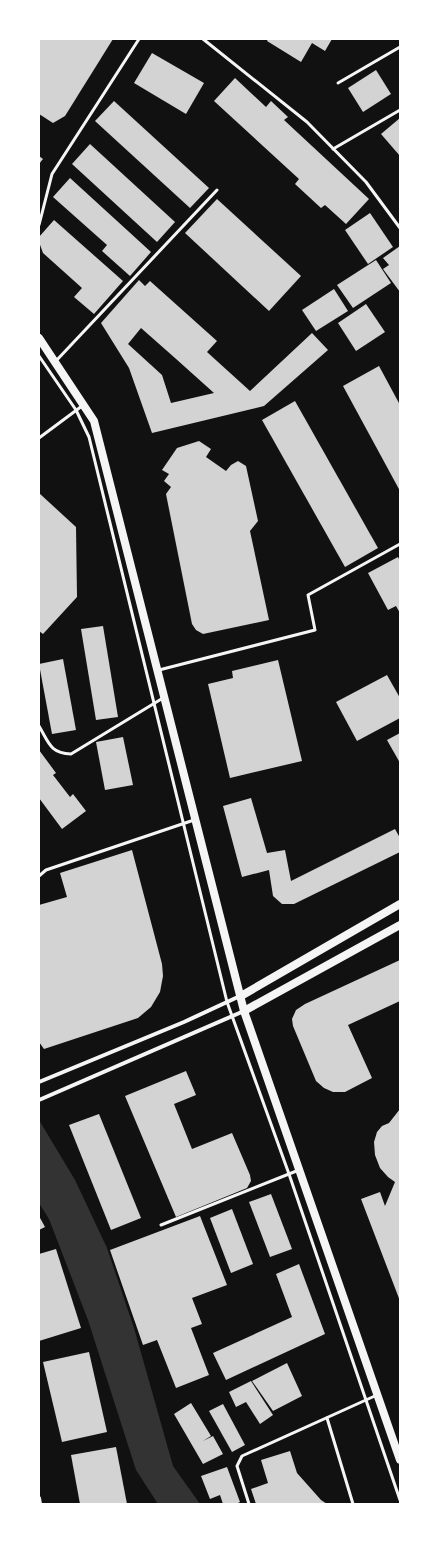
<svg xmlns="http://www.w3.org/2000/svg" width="439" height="1543" viewBox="0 0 439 1543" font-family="'Roboto Condensed',sans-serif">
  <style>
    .water { fill: #333 }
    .building { fill: #d3d3d3; fill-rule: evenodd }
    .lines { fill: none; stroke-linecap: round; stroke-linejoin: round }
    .service { stroke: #f5f5f5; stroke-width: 3 }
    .minor { stroke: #f5f5f5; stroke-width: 4 }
    .secondary { stroke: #f5f5f5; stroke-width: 8 }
  </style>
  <rect width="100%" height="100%" fill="#111"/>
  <polygon class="water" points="39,1120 75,1180 107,1248 134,1328 173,1466 200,1504 158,1504 136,1470 88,1320 49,1219 39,1203"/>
  <g class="building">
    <polygon points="39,39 113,39 65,116 53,123 39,114"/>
    <polygon points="268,39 332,39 325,51 312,43 301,62 267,41"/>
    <polygon points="152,53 204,83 186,114 134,83"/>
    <polygon points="376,70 391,94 363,112 348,88"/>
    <polygon points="235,78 266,107 271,101 288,117 284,120 369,199 346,224 325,205 321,208 295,184 299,179 214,101"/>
    <polygon points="114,101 209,188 190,208 95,121"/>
    <polygon points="400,118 400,156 381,134"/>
    <polygon points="90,144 175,222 157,242 72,164"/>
    <polygon points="39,156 43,159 39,164"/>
    <polygon points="70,178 151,252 130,276 102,251 107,245 53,197"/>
    <polygon points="217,199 301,276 269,311 185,233"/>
    <polygon points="370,213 393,247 368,264 345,230"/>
    <polygon points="54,220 123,281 94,314 74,297 82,288 43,253 39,242 39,237"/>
    <polygon points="400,246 400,292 383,269 389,265 383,258"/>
    <polygon points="376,260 391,283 353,308 337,285"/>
    <path d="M139,280L145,286L150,281L217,341L207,352L250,391L312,333L328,350L264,406L152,433L129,368L101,323ZM141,328L175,358L214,393L171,403L162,375L128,344Z"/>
    <polygon points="334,289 348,311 316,331 302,310"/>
    <polygon points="366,304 385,332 356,351 338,323"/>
    <polygon points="379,366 400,405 400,491 343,386"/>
    <polygon points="295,401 378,548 345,567 262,420"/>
    <polygon points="199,441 211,449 206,457 226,471 231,465 238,461 246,466 258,521 250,531 269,620 203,634 196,630 192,624 166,494 171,487 164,481 169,474 162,470 177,448"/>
    <polygon points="39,493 76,527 77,597 43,634 39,631"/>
    <polygon points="398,557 400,561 400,613 396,606 388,610 368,573"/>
    <polygon points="103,626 118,717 96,720 81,629"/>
    <polygon points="63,659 76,730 52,734 39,664"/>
    <polygon points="278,660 302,761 230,778 208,684 233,678 232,671"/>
    <polygon points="387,675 400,698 400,718 357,741 336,702"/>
    <polygon points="400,733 400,763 387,740"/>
    <polygon points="123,737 133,785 105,790 96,742"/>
    <polygon points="39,750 56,773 53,775 70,797 73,794 86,811 62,829 39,798"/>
    <polygon points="251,798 267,853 285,850 291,881 395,829 400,838 400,852 294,904 282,904 273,896 269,870 242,877 223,806"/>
    <polygon points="132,850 162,964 163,976 160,992 151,1007 138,1018 44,1049 39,1042 39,905 67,897 60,873"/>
    <polygon points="400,960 400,1001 348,1025 372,1078 345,1092 333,1092 324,1088 316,1081 293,1026 292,1019 296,1010 305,1004"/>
    <polygon points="186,1071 196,1095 174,1104 192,1149 232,1133 250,1175 251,1181 247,1188 176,1217 125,1096"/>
    <polygon points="400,1109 400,1301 361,1199 380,1192 385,1206 395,1182 388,1177 380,1168 375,1155 374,1142 377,1132 382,1126 389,1123"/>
    <polygon points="99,1114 141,1218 111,1230 69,1125"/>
    <polygon points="271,1194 292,1249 270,1257 249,1202"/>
    <polygon points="232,1209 253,1264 231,1273 210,1218"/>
    <polygon points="39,1216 45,1227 39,1230"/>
    <polygon points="200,1216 227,1285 192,1298 202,1324 191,1328 209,1375 176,1388 157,1340 143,1345 110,1250"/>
    <polygon points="56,1249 81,1328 39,1341 39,1254"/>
    <polygon points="299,1264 325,1334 226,1380 213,1353 292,1317 276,1274"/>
    <polygon points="89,1352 107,1432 62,1442 43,1362"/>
    <polygon points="287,1363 302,1396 273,1411 252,1381"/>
    <polygon points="251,1381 273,1415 260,1424 246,1402 236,1407 229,1392"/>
    <polygon points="191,1403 211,1436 203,1441 213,1436 223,1454 203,1464 174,1414"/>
    <polygon points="223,1404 245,1445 232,1452 209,1411"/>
    <polygon points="116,1447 127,1504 80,1504 71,1455"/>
    <polygon points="290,1451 297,1473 321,1500 327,1504 256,1504 251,1489 268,1483 261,1460"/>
    <polygon points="227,1467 240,1502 236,1504 223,1504 220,1495 210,1499 201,1476"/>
  </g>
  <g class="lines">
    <g class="service">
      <polyline points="203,39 307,122 366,182 400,228"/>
      <polyline points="338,83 400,47"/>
      <polyline points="333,149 400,110"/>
      <polyline points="39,225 52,174 139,39"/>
      <polyline points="39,356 76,410 89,437 227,1002 289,1174 400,1500"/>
      <polyline points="55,362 217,190"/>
      <polyline points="39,438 82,406"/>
      <polyline points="159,670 315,630 308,595 400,544"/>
      <path d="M39,726C49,743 50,753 71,754L163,698"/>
      <polyline points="39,876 46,870 194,820"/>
      <polyline points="161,1225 299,1170"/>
      <polyline points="327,1418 353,1504"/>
      <polyline points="249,1504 237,1466 242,1456 377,1395"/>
    </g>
    <g class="minor">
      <polyline points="39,1082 184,1022 240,996"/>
      <polyline points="39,1100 244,1011"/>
      <polyline points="39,1498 40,1504"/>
    </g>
    <g class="secondary">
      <polyline points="39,338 94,421 244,1011 400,1460"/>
      <polyline points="241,996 400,904"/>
      <polyline points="244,1011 400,925"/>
    </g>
  </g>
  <rect width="439" height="1543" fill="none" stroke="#ffffff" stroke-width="80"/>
</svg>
